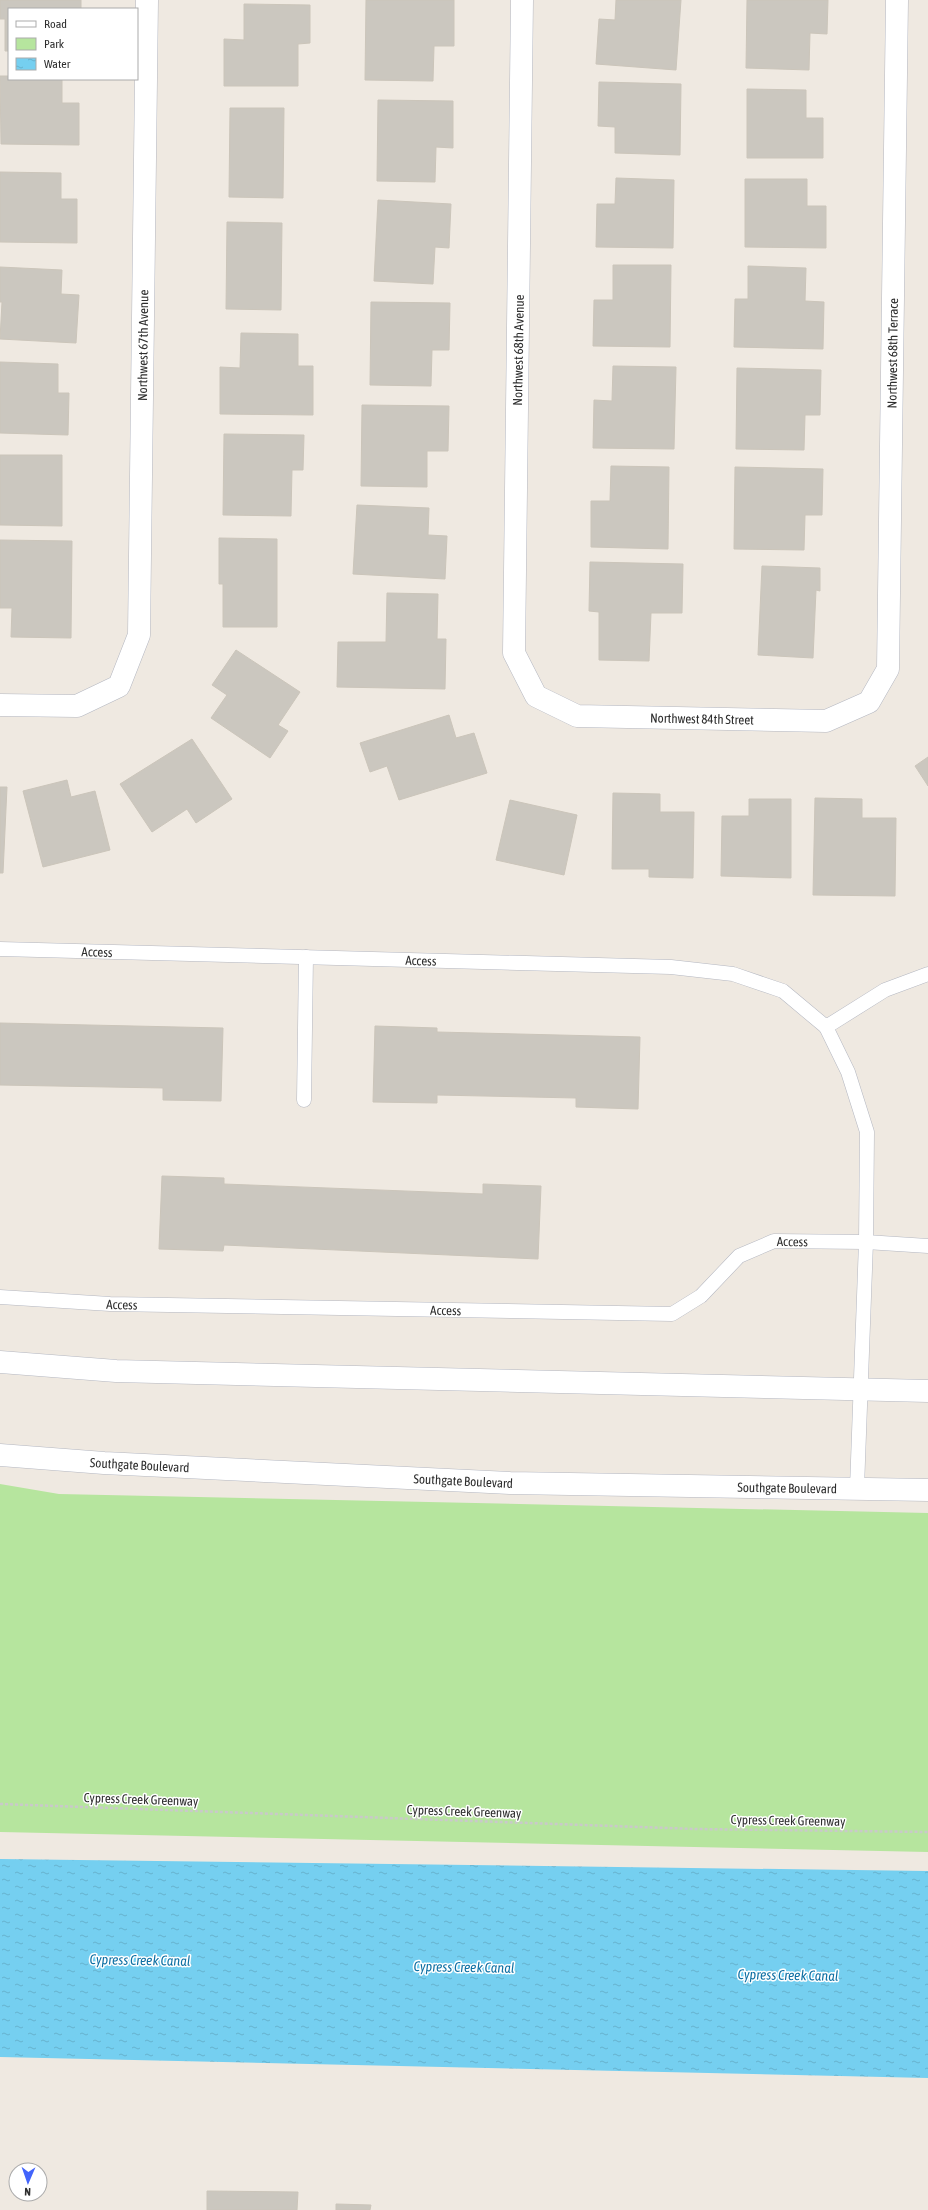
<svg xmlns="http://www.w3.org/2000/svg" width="928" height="2210" viewBox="0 0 928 2210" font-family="'Asap Condensed',sans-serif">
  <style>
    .green { fill: #b6e59e }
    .water { fill: url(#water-ripples) }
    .building { fill: #cbc7bf; stroke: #cbc5ba }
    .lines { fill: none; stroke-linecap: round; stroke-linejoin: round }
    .service-casing { stroke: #b4b7c1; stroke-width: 15 }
    .minor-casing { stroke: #b4b7c1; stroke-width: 23 }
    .secondary-casing { stroke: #b4b7c1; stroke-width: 23 }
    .path { stroke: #c9c9c9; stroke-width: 2.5; stroke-dasharray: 3 2; stroke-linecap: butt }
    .service { stroke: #fff; stroke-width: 14 }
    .minor { stroke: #fff; stroke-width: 22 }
    .secondary { stroke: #fff; stroke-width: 22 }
    .labels { text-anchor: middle; stroke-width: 3; stroke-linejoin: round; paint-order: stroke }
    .street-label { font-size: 13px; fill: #2e2e2e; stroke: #fff }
    .water-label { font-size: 14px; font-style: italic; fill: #0d6fa3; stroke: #fff }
  </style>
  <defs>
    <pattern id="water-ripples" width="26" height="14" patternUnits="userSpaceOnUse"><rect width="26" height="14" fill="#75cff0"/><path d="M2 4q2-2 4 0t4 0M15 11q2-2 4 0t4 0" fill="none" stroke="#66b2ce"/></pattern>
  </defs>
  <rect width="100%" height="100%" fill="#efe9e1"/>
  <polygon class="green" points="0,1484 59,1494 928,1513 928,1852 0,1832"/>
  <polygon class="water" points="0,1859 928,1871 928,2078 0,2057"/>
  <g class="building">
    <polygon points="0,0 81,0 81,9 9,9 9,51 5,51 5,19 0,19"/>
    <polygon points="366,0 454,0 454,46 434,46 433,81 365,80"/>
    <polygon points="616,0 681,0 676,70 596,64 599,19 615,20"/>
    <polygon points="747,0 828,0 827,34 810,33 809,70 746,68"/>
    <polygon points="244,4 310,5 310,43 298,44 298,86 224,86 224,39 244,40"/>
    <polygon points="0,76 9,76 9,79 62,79 62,103 79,103 79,145 1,144"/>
    <polygon points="599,82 681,84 680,155 615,153 615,127 598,126"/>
    <polygon points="747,89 806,90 806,118 823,118 823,158 747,158"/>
    <polygon points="378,100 453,101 453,148 436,147 435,182 377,181"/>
    <polygon points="230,108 284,108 283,198 229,197"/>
    <polygon points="0,172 61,173 61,199 77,199 77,243 0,242"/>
    <polygon points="616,178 674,180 673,248 596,247 597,204 615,204"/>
    <polygon points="745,179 807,179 807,206 826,206 826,248 745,247"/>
    <polygon points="378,200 451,204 449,248 435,247 433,284 374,281"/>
    <polygon points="227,222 282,223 281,310 226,309"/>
    <polygon points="613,265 671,265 670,347 593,346 594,300 613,300"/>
    <polygon points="748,266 806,268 805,301 824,302 823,349 734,347 735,299 748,299"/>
    <polygon points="0,267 62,270 61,294 79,295 76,343 0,339 2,302 0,302"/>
    <polygon points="371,302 450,303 449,350 432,350 431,386 370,385"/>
    <polygon points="241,333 298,334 298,366 313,366 313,415 220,414 220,367 240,368"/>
    <polygon points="0,362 58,364 58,393 69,393 68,435 0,433"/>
    <polygon points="613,366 676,367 674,449 593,448 594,400 612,401"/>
    <polygon points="737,368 821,370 820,415 805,415 804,450 736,449"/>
    <polygon points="362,405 449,406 448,451 427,451 427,487 361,486"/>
    <polygon points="224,434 304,435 303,470 292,470 291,516 223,515"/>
    <polygon points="0,455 62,455 62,526 0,525"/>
    <polygon points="611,466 669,467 668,549 591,547 591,501 610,501"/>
    <polygon points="735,467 823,469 822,515 805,515 804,550 734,549"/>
    <polygon points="357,505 429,508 428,535 447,536 445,579 353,574"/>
    <polygon points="219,538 277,539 277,627 223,627 223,584 219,584"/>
    <polygon points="0,540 72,541 71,638 11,637 12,608 0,608"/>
    <polygon points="590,562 683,564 682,613 651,613 649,661 599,660 599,612 589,611"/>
    <polygon points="762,566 820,568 820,591 816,590 813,658 758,655"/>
    <polygon points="387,593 438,594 437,639 446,639 445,689 337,687 338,642 386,642"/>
    <polygon points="236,650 300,692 278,725 288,731 270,758 211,718 227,695 212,685"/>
    <polygon points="449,715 456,738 474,733 487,773 399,800 387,766 370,772 360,743"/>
    <polygon points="192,739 232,799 196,823 187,809 152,832 120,784"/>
    <polygon points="928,757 928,786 915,766"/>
    <polygon points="67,780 71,797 95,791 110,850 43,867 23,791"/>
    <polygon points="0,787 7,787 3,873 0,873"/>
    <polygon points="613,793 660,794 660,812 694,812 693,878 649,877 649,869 612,869"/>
    <polygon points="815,798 862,799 862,818 896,818 895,896 813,895"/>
    <polygon points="749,799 791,799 791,878 721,876 722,816 749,816"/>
    <polygon points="510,800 577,815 564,875 496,860"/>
    <polygon points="0,1023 223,1028 221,1101 163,1100 163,1088 0,1085"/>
    <polygon points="375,1026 437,1028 437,1032 640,1037 638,1109 576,1107 576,1098 437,1095 437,1103 373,1102"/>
    <polygon points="162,1176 224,1178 224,1184 483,1194 483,1184 541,1186 538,1259 224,1245 223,1251 159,1249"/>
    <polygon points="207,2191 298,2192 297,2210 207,2210"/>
    <polygon points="336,2204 371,2205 370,2210 336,2210"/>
  </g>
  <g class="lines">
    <defs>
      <g id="service">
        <path id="s1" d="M0,949L671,967L733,974L783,991L826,1027L885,990L928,974"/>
        <polyline points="826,1027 848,1072 867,1132 866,1242 857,1488"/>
        <polyline points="304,1100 306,957"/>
        <path id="s2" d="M0,1297L110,1304L672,1314L701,1296L739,1256L774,1241L866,1242L928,1246"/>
      </g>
      <g id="minor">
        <path id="s3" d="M522,0L514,653L536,696L577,716L826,721L869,702L888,669L897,0"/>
        <path id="s4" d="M0,705L77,706L119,686L139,635L147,0"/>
      </g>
      <g id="secondary">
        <polyline points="0,1362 116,1371 928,1391"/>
        <path id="s5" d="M0,1455L104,1463L510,1483L928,1490"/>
      </g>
    </defs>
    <use href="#service" class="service-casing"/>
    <use href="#minor" class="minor-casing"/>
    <use href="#secondary" class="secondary-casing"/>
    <polyline class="path" points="0,1804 695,1829 928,1832"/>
    <use href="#service" class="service"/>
    <use href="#minor" class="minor"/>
    <use href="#secondary" class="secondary"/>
  </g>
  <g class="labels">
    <g class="street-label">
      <text dy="5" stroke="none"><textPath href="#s4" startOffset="468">Northwest 67th Avenue</textPath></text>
      <text transform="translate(518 350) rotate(-89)" y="5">Northwest 68th Avenue</text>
      <text dy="5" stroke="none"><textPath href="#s3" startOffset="1397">Northwest 68th Terrace</textPath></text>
      <text dy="5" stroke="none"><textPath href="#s3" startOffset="872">Northwest 84th Street</textPath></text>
      <text dy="5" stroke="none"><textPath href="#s1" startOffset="97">Access</textPath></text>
      <text dy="5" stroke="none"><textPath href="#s1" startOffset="421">Access</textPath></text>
      <text dy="5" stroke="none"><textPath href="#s2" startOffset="818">Access</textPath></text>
      <text dy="5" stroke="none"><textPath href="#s2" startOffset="122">Access</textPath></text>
      <text dy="5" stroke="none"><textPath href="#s2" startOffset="446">Access</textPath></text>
      <text dy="5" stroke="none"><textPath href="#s5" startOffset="140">Southgate Boulevard</textPath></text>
      <text dy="5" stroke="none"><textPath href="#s5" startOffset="464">Southgate Boulevard</textPath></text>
      <text dy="5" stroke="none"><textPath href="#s5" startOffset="788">Southgate Boulevard</textPath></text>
      <text transform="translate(141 1799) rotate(2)" y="5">Cypress Creek Greenway</text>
      <text transform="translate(464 1811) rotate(2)" y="5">Cypress Creek Greenway</text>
      <text transform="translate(788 1820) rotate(1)" y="5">Cypress Creek Greenway</text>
    </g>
    <g class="water-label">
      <text transform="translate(140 1960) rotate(1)" y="5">Cypress Creek Canal</text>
      <text transform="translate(464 1967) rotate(1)" y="5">Cypress Creek Canal</text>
      <text transform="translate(788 1975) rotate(1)" y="5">Cypress Creek Canal</text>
    </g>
  </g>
  <rect x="8" y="8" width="130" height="72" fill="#ffffff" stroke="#ababab"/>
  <rect x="16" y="21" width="20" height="6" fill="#ffffff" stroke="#ababab"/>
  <text x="44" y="28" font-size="12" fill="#2e2e2e">Road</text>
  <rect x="16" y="38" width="20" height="12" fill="#b6e59e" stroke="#ababab"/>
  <text x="44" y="48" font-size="12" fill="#2e2e2e">Park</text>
  <rect x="16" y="58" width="20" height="12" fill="url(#water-ripples)" stroke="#ababab"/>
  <text x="44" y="68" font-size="12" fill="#2e2e2e">Water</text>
  <g transform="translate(28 2182) rotate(182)"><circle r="19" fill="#ffffff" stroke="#ababab"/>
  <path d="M0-3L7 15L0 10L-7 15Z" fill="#4264fb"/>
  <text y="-6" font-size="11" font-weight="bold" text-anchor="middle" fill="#2e2e2e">N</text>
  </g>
</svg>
